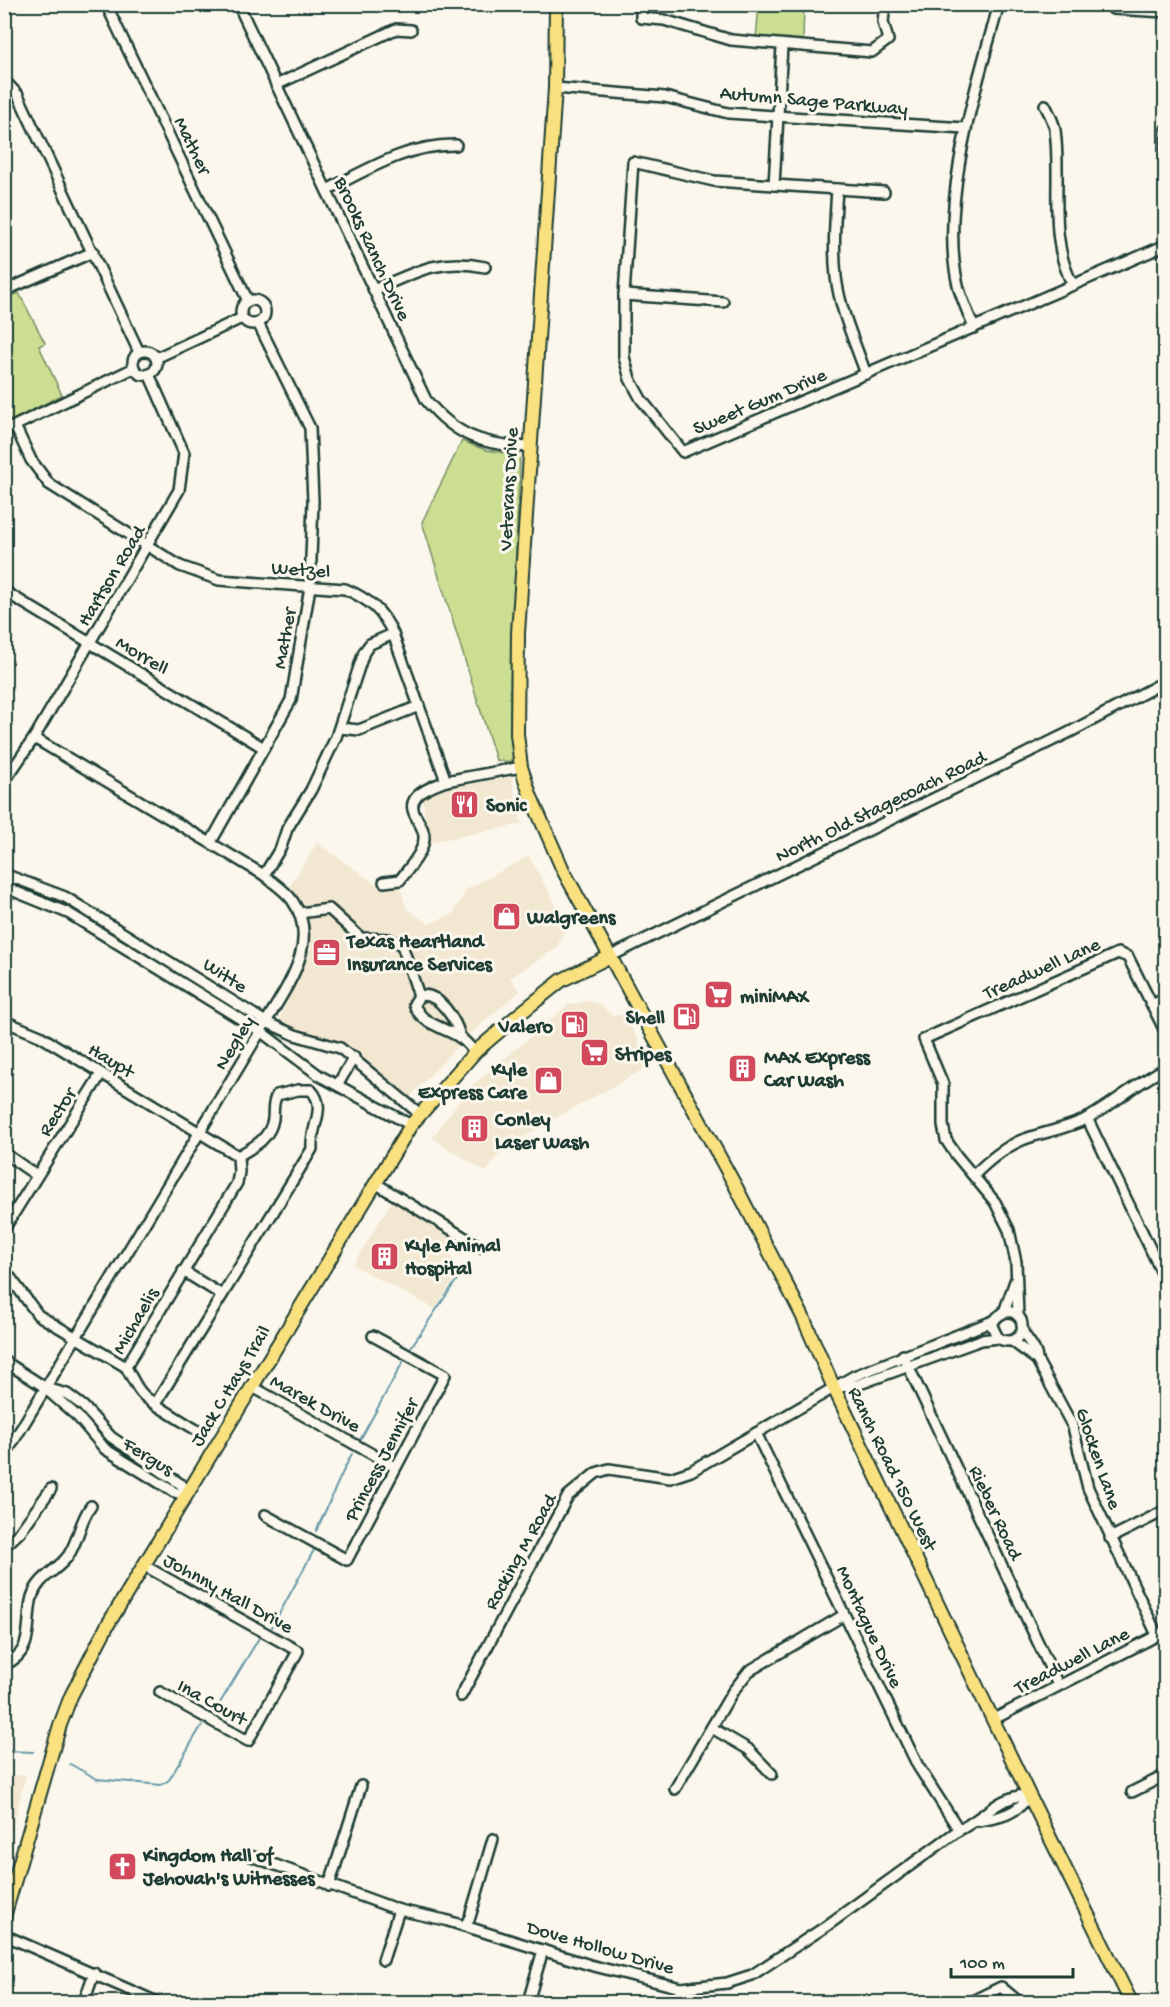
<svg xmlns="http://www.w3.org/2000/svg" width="1170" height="2007" viewBox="0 0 1170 2007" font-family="'Gochi Hand',sans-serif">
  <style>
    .built { fill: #f2e7d1 }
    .green { fill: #cbde92; stroke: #758e63; stroke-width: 1.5 }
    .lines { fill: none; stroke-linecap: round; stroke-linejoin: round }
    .stream { stroke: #6598a7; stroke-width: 2 }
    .minor-casing { stroke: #1f3d34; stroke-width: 14 }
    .major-casing { stroke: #1f3d34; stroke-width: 16 }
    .minor { stroke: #fbf7ec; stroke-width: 9 }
    .major { stroke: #fae180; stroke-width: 12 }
    .labels { text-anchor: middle; stroke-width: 6; stroke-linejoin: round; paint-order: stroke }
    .street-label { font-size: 20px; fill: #1f3d34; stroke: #fbf7ec }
    .poi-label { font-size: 20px; font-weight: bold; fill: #1f3d34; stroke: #fbf7ec; text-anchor: start }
  </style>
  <rect width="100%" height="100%" fill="#fbf7ec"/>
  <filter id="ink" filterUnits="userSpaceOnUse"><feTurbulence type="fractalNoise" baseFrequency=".0167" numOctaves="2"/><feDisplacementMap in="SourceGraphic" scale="12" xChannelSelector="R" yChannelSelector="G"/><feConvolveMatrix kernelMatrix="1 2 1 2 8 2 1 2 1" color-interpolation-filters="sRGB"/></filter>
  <g filter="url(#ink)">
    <g class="built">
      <polygon points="511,777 522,824 430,842 422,797 439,789"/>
      <polygon points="317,843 380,887 400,886 406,908 429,924 453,914 466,890 529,856 563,918 565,927 557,948 510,978 520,991 467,1036 409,1098 358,1055 340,1045 293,1031 278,1023 311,947 304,906 290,886"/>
      <polygon points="586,1001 599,1004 613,1016 624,1014 651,1065 519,1139 514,1133 486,1172 432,1138 467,1090 568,1005"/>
      <polygon points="392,1201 458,1242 451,1254 457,1275 435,1309 353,1265"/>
      <polygon points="5,1775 26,1775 5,1857 4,1775"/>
    </g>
    <g class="green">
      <polygon points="759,5 804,5 803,41 756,38"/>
      <polygon points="19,293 45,343 39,346 62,395 5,424 5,298"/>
      <polygon points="462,441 486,450 518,455 520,460 510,687 510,730 514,756 509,762 496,760 422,522"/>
    </g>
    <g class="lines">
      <g class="stream">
        <polyline points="411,1347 458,1278"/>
        <polyline points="360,1440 403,1362"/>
        <path d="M316,1531C329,1505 338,1479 352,1454"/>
        <polyline points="272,1627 314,1550"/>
        <polyline points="214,1713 259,1638"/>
        <polyline points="4,1751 33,1752"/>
        <polyline points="70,1764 97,1779 161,1785 169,1780 202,1725"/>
      </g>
      <defs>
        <g id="minor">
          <polyline points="106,4 248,301"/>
          <path d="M238,4L426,400C456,436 482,445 529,447"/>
          <polyline points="641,4 641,18 664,20 731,40 872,52 888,40 883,22 885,4"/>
          <polyline points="1114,4 1113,9 1166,12"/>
          <polyline points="4,80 18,95 139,352"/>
          <polyline points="276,85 396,29 411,30"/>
          <polyline points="555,88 665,97 728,113 965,128"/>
          <path d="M1045,105C1049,113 1054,122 1055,130C1062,181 1047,238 1073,285"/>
          <polyline points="1166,129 1166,165"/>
          <polyline points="774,185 782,46"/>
          <path d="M837,189C835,218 833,248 836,277C840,310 855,343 866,374"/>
          <path d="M327,190C368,169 409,144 456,145"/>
          <polyline points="884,192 714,181 633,162 624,295 624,357 630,379 641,399 683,452 1166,245"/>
          <path d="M374,290C415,272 440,257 485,267"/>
          <polyline points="4,291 93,252"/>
          <polyline points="624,295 723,302"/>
          <circle cx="253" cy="312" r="12"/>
          <path d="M974,328C969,315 963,302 959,289C937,207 977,85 999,4"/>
          <circle cx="145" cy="363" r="12"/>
          <polyline points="156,358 242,318"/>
          <path d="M15,426L31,460L49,484L180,566L219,580L345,589C369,599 383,611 393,634L446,781L521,767"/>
          <polyline points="4,431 134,368"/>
          <polyline points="4,591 264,748"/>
          <polyline points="340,728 359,730 419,706"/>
          <polyline points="4,782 34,738 179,490 184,453 149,374"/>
          <polyline points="211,842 291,700 310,587 313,501 310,428 258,323"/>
          <polyline points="4,874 65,897 266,1022 295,1035 340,1048 420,1114"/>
          <polyline points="264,875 281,847 287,829 311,790 336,737 364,652 370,644 393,634"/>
          <path d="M384,882L400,880C408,869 423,853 424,839C425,829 418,822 414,813C406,794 434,786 446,781"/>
          <polyline points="4,887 68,913 260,1031 320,1076 411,1125"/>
          <path d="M300,913L329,909L361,938L389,939L402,945L419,996L414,1004C421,1025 445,1027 461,1038C466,1042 471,1048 475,1052"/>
          <polyline points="609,957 1070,732 1166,681"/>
          <path d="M419,996C438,990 458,1022 460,1038"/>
          <polyline points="1152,1005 1166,998"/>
          <polyline points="4,1021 40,1036 238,1156"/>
          <polyline points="338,1084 354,1057"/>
          <path d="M298,1090H311C328,1108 310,1126 312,1149L156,1403C140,1398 134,1381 126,1367L237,1183L239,1172L238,1156C253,1147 270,1139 273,1119C274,1110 272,1103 277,1095Z"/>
          <polyline points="1087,1118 1166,1281"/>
          <polyline points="4,1153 36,1175"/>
          <path d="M974,1175C988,1161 1003,1148 1022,1140C1043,1132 1067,1129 1088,1118C1115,1103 1138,1082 1166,1068"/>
          <polyline points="375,1183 480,1247"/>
          <polyline points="4,1229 101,1074"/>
          <polyline points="4,1269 38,1315 126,1367"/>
          <polyline points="183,1271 222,1295"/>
          <polyline points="1004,1312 1015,1281"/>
          <polyline points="1018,1316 1016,1262 1009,1230 995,1202 956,1155 946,1140 943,1125 943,1084 924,1039 1118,953 1128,957 1166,1033"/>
          <path d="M1022,1331C1017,1341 1008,1344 998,1338L992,1326C996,1313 1013,1305 1021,1320C1023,1325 1021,1329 1024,1334C1029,1342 1037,1350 1037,1360L1073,1427L1088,1488L1157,1635"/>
          <polyline points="1012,1341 1037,1360"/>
          <polyline points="903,1355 1058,1685"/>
          <polyline points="4,1361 46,1388 67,1394 83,1406 111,1437 182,1485 186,1495"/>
          <polyline points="251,1386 395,1467"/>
          <polyline points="839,1387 857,1385 981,1340 998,1338"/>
          <polyline points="47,1390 78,1417 105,1449 174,1492 186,1495"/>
          <polyline points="153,1403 198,1431"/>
          <polyline points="756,1433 918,1766 959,1830"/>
          <path d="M4,1457L266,1022C288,985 321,941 292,900C285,890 273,883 264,875L34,738"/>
          <polyline points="265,1515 347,1560 445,1375 373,1336"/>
          <polyline points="1110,1538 1166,1510"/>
          <polyline points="4,1547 20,1532 51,1489"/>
          <polyline points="143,1565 298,1651 248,1741 160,1692"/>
          <path d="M4,1665C36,1652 25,1622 32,1597C38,1577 57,1571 68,1556C79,1540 79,1522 91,1506"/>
          <polyline points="461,1696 568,1496 596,1473 609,1469 670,1478 691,1471 854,1376 993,1321"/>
          <polyline points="994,1719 1166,1631"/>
          <polyline points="712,1728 748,1749 772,1774"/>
          <polyline points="675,1789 733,1691 749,1671 844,1615"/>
          <polyline points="1132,1792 1166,1775"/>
          <path d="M251,1856L399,1910L445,1920L590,1965L681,1988L727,1983L752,1975L825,1927L959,1830C984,1818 999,1795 1029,1795C1018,1814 999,1818 978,1821"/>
          <polyline points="329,1886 361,1786"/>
          <polyline points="465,1926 470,1917 493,1839"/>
          <polyline points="4,1935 157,2002"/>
          <polyline points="383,1960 399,1910"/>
          <polyline points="84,2002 94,1973"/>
          <polyline points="528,2002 543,1950"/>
          <polyline points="970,2002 1001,1987 1019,2002"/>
        </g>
        <g id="major">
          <polyline points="556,4 555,88 518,633 517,734 521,767 531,797 563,870 736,1187 802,1315 834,1388 1029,1795 1131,2002"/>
          <polyline points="4,1917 60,1725 71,1696 107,1626 411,1125 475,1052 517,1016 562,980 609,957"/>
        </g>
      </defs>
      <use href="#minor" class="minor-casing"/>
      <use href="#major" class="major-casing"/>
      <use href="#minor" class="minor"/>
      <use href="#major" class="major"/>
    </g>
  </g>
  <defs>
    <symbol id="restaurant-square" viewBox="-11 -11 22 22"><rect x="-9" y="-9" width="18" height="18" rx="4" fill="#d1495b" stroke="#fbf7ec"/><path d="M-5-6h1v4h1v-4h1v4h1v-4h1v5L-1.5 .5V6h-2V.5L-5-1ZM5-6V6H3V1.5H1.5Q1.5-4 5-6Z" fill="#fff"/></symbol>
    <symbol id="shop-square" viewBox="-11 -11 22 22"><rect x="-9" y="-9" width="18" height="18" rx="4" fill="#d1495b" stroke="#fbf7ec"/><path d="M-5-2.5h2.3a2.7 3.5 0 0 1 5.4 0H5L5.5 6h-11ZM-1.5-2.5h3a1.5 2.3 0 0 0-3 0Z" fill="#fff"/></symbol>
    <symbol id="office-square" viewBox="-11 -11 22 22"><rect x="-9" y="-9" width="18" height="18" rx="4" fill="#d1495b" stroke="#fbf7ec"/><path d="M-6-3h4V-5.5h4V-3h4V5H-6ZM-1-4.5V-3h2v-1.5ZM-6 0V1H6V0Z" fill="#fff"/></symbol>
    <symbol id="supermarket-square" viewBox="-11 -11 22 22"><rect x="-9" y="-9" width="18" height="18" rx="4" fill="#d1495b" stroke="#fbf7ec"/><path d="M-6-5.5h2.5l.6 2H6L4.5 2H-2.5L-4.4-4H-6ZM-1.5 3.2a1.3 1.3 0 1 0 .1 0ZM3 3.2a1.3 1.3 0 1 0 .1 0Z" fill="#fff"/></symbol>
    <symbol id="fuel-square" viewBox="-11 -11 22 22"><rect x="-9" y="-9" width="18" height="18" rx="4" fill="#d1495b" stroke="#fbf7ec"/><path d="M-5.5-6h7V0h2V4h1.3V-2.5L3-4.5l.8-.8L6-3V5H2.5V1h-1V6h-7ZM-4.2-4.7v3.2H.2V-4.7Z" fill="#fff"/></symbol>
    <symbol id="building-square" viewBox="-11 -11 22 22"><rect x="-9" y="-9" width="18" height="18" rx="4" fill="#d1495b" stroke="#fbf7ec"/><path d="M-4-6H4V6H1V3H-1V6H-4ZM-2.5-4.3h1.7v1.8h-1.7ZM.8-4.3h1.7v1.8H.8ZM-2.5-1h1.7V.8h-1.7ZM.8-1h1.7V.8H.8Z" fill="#fff"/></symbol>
    <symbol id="church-square" viewBox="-11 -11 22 22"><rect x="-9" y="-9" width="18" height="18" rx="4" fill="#d1495b" stroke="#fbf7ec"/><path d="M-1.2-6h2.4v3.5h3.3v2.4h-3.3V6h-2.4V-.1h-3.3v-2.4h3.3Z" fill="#fff"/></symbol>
  </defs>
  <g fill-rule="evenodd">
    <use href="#restaurant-square" x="448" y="788" width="33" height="33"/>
    <use href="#shop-square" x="490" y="900" width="33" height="33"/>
    <use href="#office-square" x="310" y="936" width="33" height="33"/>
    <use href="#supermarket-square" x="702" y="978" width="33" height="33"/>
    <use href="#fuel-square" x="670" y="1000" width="33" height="33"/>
    <use href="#fuel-square" x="558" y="1008" width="33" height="33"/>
    <use href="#supermarket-square" x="578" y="1036" width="33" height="33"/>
    <use href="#building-square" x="726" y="1052" width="33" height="33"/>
    <use href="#shop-square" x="532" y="1064" width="33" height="33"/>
    <use href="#building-square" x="458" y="1112" width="33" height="33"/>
    <use href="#building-square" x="368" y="1240" width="33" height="33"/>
    <use href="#church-square" x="106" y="1850" width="33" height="33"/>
  </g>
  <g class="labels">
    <g class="street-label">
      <text transform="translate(814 99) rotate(5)" y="7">Autumn Sage Parkway</text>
      <text transform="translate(194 145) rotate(64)" y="7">Mather</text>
      <text transform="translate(374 248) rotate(65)" y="7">Brooks Ranch Drive</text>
      <text transform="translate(759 400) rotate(-23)" y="7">Sweet Gum Drive</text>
      <text transform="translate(507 489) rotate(-87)" y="7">Veterans Drive</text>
      <text transform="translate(301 568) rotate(4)" y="7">Wetzel</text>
      <text transform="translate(110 575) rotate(-59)" y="7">Hartson Road</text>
      <text transform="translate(283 638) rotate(-80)" y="7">Mather</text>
      <text transform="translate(143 654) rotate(31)" y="7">Morrell</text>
      <text transform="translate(880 805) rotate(-26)" y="7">North Old Stagecoach Road</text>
      <text transform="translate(1041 967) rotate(-24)" y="7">Treadwell Lane</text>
      <text transform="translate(226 974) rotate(33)" y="7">Witte</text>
      <text transform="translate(233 1042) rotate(-59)" y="7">Negley</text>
      <text transform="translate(112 1059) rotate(31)" y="7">Haupt</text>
      <text transform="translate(56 1111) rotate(-57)" y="7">Rector</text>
      <text transform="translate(134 1320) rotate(-60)" y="7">Michaelis</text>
      <text transform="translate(229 1385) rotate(-59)" y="7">Jack C Hays Trail</text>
      <text transform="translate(316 1402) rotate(29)" y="7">Marek Drive</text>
      <text transform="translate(149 1455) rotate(32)" y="7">Fergus</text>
      <text transform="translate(1100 1458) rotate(71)" y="7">Glocken Lane</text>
      <text transform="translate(380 1459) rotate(-62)" y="7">Princess Jennifer</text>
      <text transform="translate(894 1468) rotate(64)" y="7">Ranch Road 150 West</text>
      <text transform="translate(997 1512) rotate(65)" y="7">Rieber Road</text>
      <text transform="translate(519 1551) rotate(-61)" y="7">Rocking M Road</text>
      <text transform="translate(229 1592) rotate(29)" y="7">Johnny Hall Drive</text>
      <text transform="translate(871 1626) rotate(65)" y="7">Montague Drive</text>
      <text transform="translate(1071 1659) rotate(-27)" y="7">Treadwell Lane</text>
      <text transform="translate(213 1701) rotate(29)" y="7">Ina Court</text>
      <text transform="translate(601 1946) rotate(16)" y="7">Dove Hollow Drive</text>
    </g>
    <g class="poi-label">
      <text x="486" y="811">Sonic</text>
      <text x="527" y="923">Walgreens</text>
      <text x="347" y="947">Texas Heartland<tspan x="347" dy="23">Insurance Services</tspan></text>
      <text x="740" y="1002">miniMAX</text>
      <text x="665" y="1023" text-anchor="end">Shell</text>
      <text x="553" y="1032" text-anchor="end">Valero</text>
      <text x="615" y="1060">Stripes</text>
      <text x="764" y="1063">MAX Express<tspan x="764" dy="23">Car Wash</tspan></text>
      <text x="527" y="1075" text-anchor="end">Kyle<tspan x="527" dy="23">Express Care</tspan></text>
      <text x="495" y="1125">Conley<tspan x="495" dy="23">Laser Wash</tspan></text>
      <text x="405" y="1251">Kyle Animal<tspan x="405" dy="23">Hospital</tspan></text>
      <text x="143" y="1861">Kingdom Hall of<tspan x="143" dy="23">Jehovah's Witnesses</tspan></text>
    </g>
  </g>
  <rect width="1170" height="2007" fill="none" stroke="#fbf7ec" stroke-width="24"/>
  <rect x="12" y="12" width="1146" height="1983" fill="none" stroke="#1f3d34" stroke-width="2" filter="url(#ink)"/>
  <path d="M951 1968v9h122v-9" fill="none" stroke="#1f3d34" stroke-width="3"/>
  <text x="960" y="1968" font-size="18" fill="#1f3d34" stroke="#fbf7ec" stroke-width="4.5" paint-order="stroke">100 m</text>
</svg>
